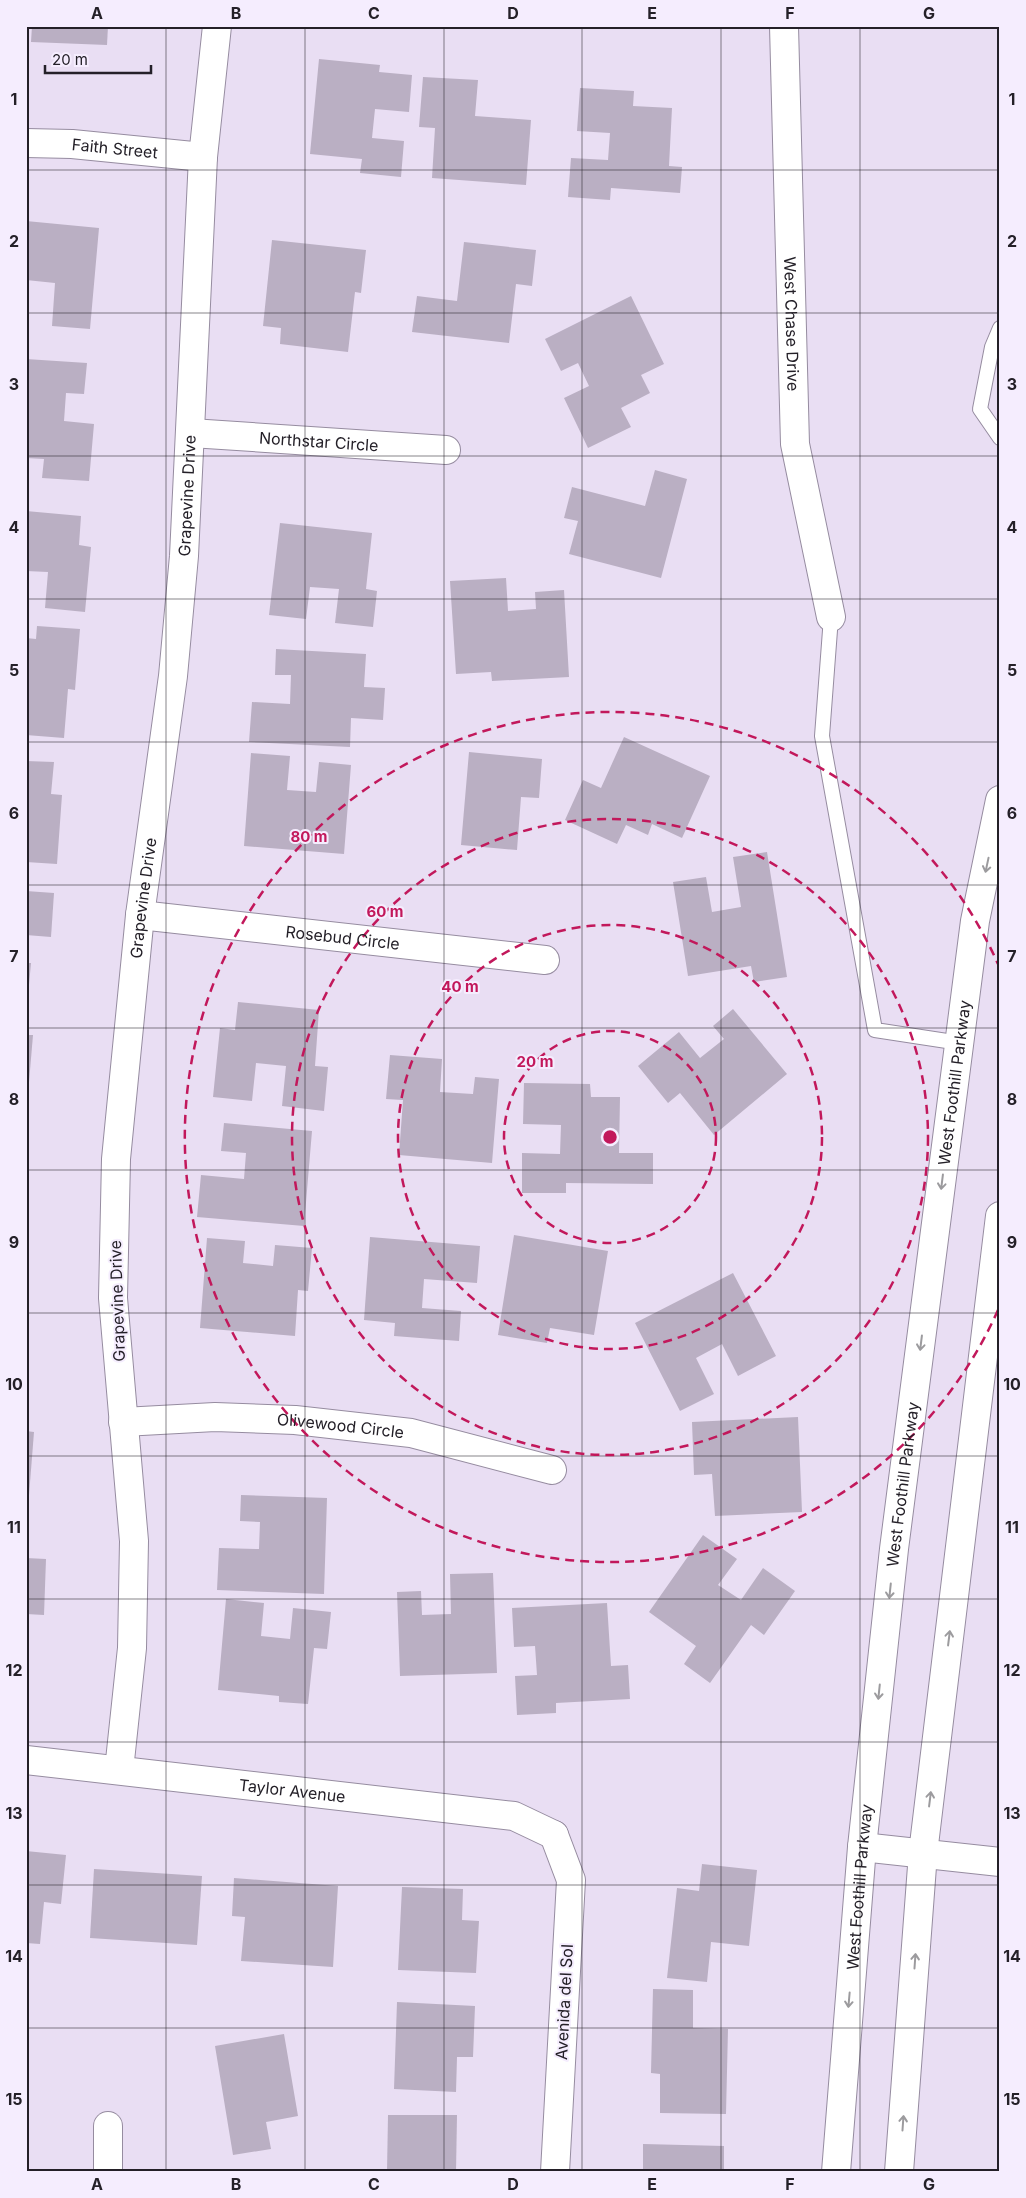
<svg xmlns="http://www.w3.org/2000/svg" width="1026" height="2198" viewBox="0 0 1026 2198" font-family="Inter,sans-serif">
  <style>
    .building { fill: #baafc3 }
    .lines { fill: none; stroke-linecap: round; stroke-linejoin: round }
    .service-casing { stroke: #968ca0; stroke-width: 16 }
    .minor-casing { stroke: #968ca0; stroke-width: 30 }
    .tertiary-casing { stroke: #968ca0; stroke-width: 30 }
    .primary-casing { stroke: #968ca0; stroke-width: 30 }
    .service { stroke: #fff; stroke-width: 14 }
    .minor { stroke: #fff; stroke-width: 28 }
    .tertiary { stroke: #fff; stroke-width: 28 }
    .primary { stroke: #fff; stroke-width: 28 }
    .oneway { stroke: #9c9b9e }
    .grid { fill: none; stroke: #242028; stroke-width: 1; stroke-opacity: 0.55 }
    .ring { fill: none; stroke: #c2185b; stroke-width: 2.5; stroke-dasharray: 9 6 }
    .labels { text-anchor: middle; stroke-width: 4; stroke-linejoin: round; paint-order: stroke }
    .street-label { font-size: 16px; fill: #242028; stroke: #f5edfe }
    .centre { fill: #c2185b; stroke: #f5edfe; stroke-width: 2.5 }
    .ring-label { font-size: 15px; text-anchor: middle; font-weight: bold; fill: #c2185b; stroke: #f5edfe; stroke-width: 4; stroke-linejoin: round; paint-order: stroke }
    .neatline { fill: none; stroke: #242028; stroke-width: 2 }
    .grid-label { font-size: 16px; text-anchor: middle; font-weight: bold; fill: #242028 }
  </style>
  <rect width="100%" height="100%" fill="#e9def3"/>
  <g class="building">
    <polygon points="32,26 108,26 107,45 31,42"/>
    <polygon points="319,59 380,65 379,72 412,75 409,112 375,109 372,138 404,141 401,177 360,173 362,159 310,154"/>
    <polygon points="423,77 478,80 475,116 531,120 526,185 432,178 435,128 419,127"/>
    <polygon points="580,88 634,91 633,106 672,108 669,166 682,167 680,193 611,188 610,200 568,197 571,158 608,160 610,133 577,131"/>
    <polygon points="26,221 99,228 90,329 52,326 55,283 26,280"/>
    <polygon points="272,240 366,250 361,293 355,292 348,352 280,344 281,328 263,326"/>
    <polygon points="464,242 536,250 532,286 516,284 509,343 412,332 417,296 457,301"/>
    <polygon points="631,296 664,364 641,375 650,393 621,408 631,427 588,448 564,398 589,386 578,363 561,371 545,339"/>
    <polygon points="26,359 87,363 84,394 66,393 64,421 94,424 89,481 42,478 44,459 26,458"/>
    <polygon points="655,470 687,479 661,578 569,554 578,521 564,518 572,487 645,506"/>
    <polygon points="26,511 81,516 79,545 91,547 85,612 45,608 48,572 26,571"/>
    <polygon points="280,523 372,533 366,589 377,591 373,627 335,623 339,589 310,587 306,619 269,615"/>
    <polygon points="506,578 508,611 536,609 535,592 564,590 569,677 492,681 491,672 456,674 450,581"/>
    <polygon points="37,626 80,629 75,690 68,689 64,738 26,735 26,638 36,639"/>
    <polygon points="276,649 366,654 364,687 385,688 383,720 351,718 350,747 249,742 252,702 290,704 291,675 275,675"/>
    <polygon points="624,737 710,776 682,838 652,824 648,835 626,825 617,844 565,820 583,780 601,788"/>
    <polygon points="469,752 542,759 539,798 521,797 517,850 461,845"/>
    <polygon points="251,753 290,756 287,790 316,792 319,762 351,765 344,854 244,846"/>
    <polygon points="26,761 54,762 51,794 62,795 57,864 26,862"/>
    <polygon points="767,852 787,977 754,982 751,966 688,976 673,882 706,877 712,912 741,907 733,857"/>
    <polygon points="26,891 54,893 51,937 26,935"/>
    <polygon points="26,963 31,963 29,985 26,985"/>
    <polygon points="238,1002 319,1010 315,1066 328,1067 324,1111 282,1106 286,1066 256,1063 252,1101 213,1097 220,1028 235,1030"/>
    <polygon points="733,1009 787,1074 714,1135 680,1093 668,1103 638,1066 679,1032 700,1058 724,1039 713,1026"/>
    <polygon points="26,1035 33,1035 28,1094 26,1093"/>
    <polygon points="390,1055 442,1059 440,1092 473,1094 475,1077 499,1079 492,1163 399,1155 403,1100 386,1099"/>
    <polygon points="524,1083 590,1084 591,1097 620,1097 619,1153 653,1153 653,1184 566,1183 566,1193 522,1193 522,1153 560,1154 561,1125 523,1124"/>
    <polygon points="224,1123 312,1131 304,1226 197,1217 201,1175 244,1179 246,1153 221,1151"/>
    <polygon points="514,1235 608,1251 594,1335 550,1328 547,1343 498,1335"/>
    <polygon points="370,1237 480,1246 477,1283 424,1279 422,1308 461,1311 459,1341 394,1336 395,1323 364,1320"/>
    <polygon points="207,1238 245,1241 243,1263 273,1266 275,1245 312,1248 308,1291 298,1290 295,1336 200,1328"/>
    <polygon points="733,1273 776,1356 738,1376 722,1344 696,1358 714,1394 680,1411 635,1323"/>
    <polygon points="798,1417 802,1512 715,1516 712,1474 694,1475 692,1422"/>
    <polygon points="26,1431 34,1432 28,1508 26,1508"/>
    <polygon points="241,1495 327,1498 324,1594 217,1590 219,1548 259,1549 260,1522 240,1521"/>
    <polygon points="703,1535 737,1559 718,1585 741,1600 763,1568 795,1591 764,1635 751,1625 710,1683 684,1664 696,1646 649,1612"/>
    <polygon points="26,1558 46,1559 44,1615 26,1614"/>
    <polygon points="493,1573 497,1673 400,1676 397,1592 421,1591 422,1615 451,1614 450,1574"/>
    <polygon points="226,1599 264,1603 261,1636 290,1639 293,1608 331,1612 327,1649 314,1648 308,1704 279,1702 279,1696 218,1690"/>
    <polygon points="607,1603 611,1666 628,1665 630,1699 556,1703 556,1713 517,1715 515,1676 537,1675 535,1646 514,1647 512,1608"/>
    <polygon points="26,1851 66,1855 61,1904 44,1902 40,1944 26,1943"/>
    <polygon points="702,1864 757,1870 749,1946 711,1942 707,1982 667,1978 677,1888 699,1891"/>
    <polygon points="94,1869 202,1876 197,1945 90,1938"/>
    <polygon points="234,1878 338,1886 333,1967 241,1961 245,1917 232,1916"/>
    <polygon points="402,1887 463,1889 462,1920 479,1921 476,1973 398,1970"/>
    <polygon points="653,1989 693,1990 693,2028 728,2029 726,2114 660,2113 660,2074 651,2073"/>
    <polygon points="397,2002 475,2006 473,2057 457,2057 456,2092 394,2089"/>
    <polygon points="284,2034 298,2116 266,2122 271,2149 233,2155 215,2046"/>
    <polygon points="388,2115 457,2115 456,2172 387,2172"/>
    <polygon points="643,2144 724,2146 724,2172 643,2172"/>
  </g>
  <g class="lines">
    <defs>
      <g id="service">
        <polyline points="1000,328 992,347 980,409 1000,438"/>
        <polyline points="831,617 822,736 875,1030 960,1043"/>
      </g>
      <g id="minor">
        <path id="s1" d="M784,26L795,444L831,617"/>
        <path id="s2" d="M26,143L72,144L203,157"/>
        <path id="s3" d="M191,433L446,450"/>
        <path id="s4" d="M140,915L545,960"/>
        <path id="s5" d="M123,1422L215,1417L295,1420L411,1433L552,1470"/>
        <path id="s6" d="M119,1770L132,1648L134,1541L113,1298L116,1159L140,915L173,676L184,556L203,157L217,26"/>
        <polyline points="554,1835 571,1880 555,2172"/>
        <polyline points="862,1847 1000,1862"/>
        <polyline points="108,2126 108,2172"/>
      </g>
      <g id="tertiary">
        <path id="s7" d="M26,1760L514,1816L554,1835"/>
      </g>
      <g id="primary">
        <path id="s8" d="M836,2172L862,1847L894,1549L975,921L1000,800"/>
        <polyline points="899,2172 923,1853 1000,1216"/>
      </g>
    </defs>
    <use href="#service" class="service-casing"/>
    <use href="#minor" class="minor-casing"/>
    <use href="#tertiary" class="tertiary-casing"/>
    <use href="#primary" class="primary-casing"/>
    <use href="#service" class="service"/>
    <use href="#minor" class="minor"/>
    <use href="#tertiary" class="tertiary"/>
    <use href="#primary" class="primary"/>
  </g>
  <defs><path id="oneway-shaft" d="M-6 0H5M1.5-3L5.5 0L1.5 3" fill="none" stroke-width="1.6" stroke-linecap="round" stroke-linejoin="round" transform="scale(1.25)"/></defs>
  <g class="oneway">
    <use href="#oneway-shaft" transform="translate(987 865) rotate(102)"/>
    <use href="#oneway-shaft" transform="translate(942 1182) rotate(97)"/>
    <use href="#oneway-shaft" transform="translate(921 1343) rotate(97)"/>
    <use href="#oneway-shaft" transform="translate(890 1591) rotate(96)"/>
    <use href="#oneway-shaft" transform="translate(949 1638) rotate(-83)"/>
    <use href="#oneway-shaft" transform="translate(879 1692) rotate(96)"/>
    <use href="#oneway-shaft" transform="translate(930 1799) rotate(-83)"/>
    <use href="#oneway-shaft" transform="translate(915 1961) rotate(-86)"/>
    <use href="#oneway-shaft" transform="translate(849 2000) rotate(95)"/>
    <use href="#oneway-shaft" transform="translate(903 2123) rotate(-86)"/>
  </g>
  <path class="grid" d="M166,26V2172M305,26V2172M444,26V2172M582,26V2172M721,26V2172M860,26V2172M26,170H1000M26,313H1000M26,456H1000M26,599H1000M26,742H1000M26,885H1000M26,1028H1000M26,1170H1000M26,1313H1000M26,1456H1000M26,1599H1000M26,1742H1000M26,1885H1000M26,2028H1000"/>
  <g class="ring">
    <circle cx="610" cy="1137" r="106"/>
    <circle cx="610" cy="1137" r="212"/>
    <circle cx="610" cy="1137" r="318"/>
    <path d="M998 1310A425 425 0 1 1 998 964"/>
  </g>
  <g class="labels">
    <g class="street-label">
      <text dy="6" stroke="none"><textPath href="#s2" startOffset="89">Faith Street</textPath></text>
      <text dy="6" stroke="none"><textPath href="#s1" startOffset="298">West Chase Drive</textPath></text>
      <text dy="6" stroke="none"><textPath href="#s3" startOffset="128">Northstar Circle</textPath></text>
      <text dy="6" stroke="none"><textPath href="#s6" startOffset="1280">Grapevine Drive</textPath></text>
      <text dy="6" stroke="none"><textPath href="#s6" startOffset="875">Grapevine Drive</textPath></text>
      <text dy="6" stroke="none"><textPath href="#s4" startOffset="204">Rosebud Circle</textPath></text>
      <text dy="6" stroke="none"><textPath href="#s8" startOffset="1096">West Foothill Parkway</textPath></text>
      <text transform="translate(117 1301) rotate(-92)" y="6">Grapevine Drive</text>
      <text dy="6" stroke="none"><textPath href="#s5" startOffset="218">Olivewood Circle</textPath></text>
      <text dy="6" stroke="none"><textPath href="#s8" startOffset="691">West Foothill Parkway</textPath></text>
      <text dy="6" stroke="none"><textPath href="#s7" startOffset="268">Taylor Avenue</textPath></text>
      <text dy="6" stroke="none"><textPath href="#s8" startOffset="286">West Foothill Parkway</textPath></text>
      <text transform="translate(564 2002) rotate(-87)" y="6">Avenida del Sol</text>
    </g>
  </g>
  <circle cx="610" cy="1137" r="8" class="centre"/>
  <g class="ring-label">
    <text x="309" y="842">80 m</text>
    <text x="385" y="917">60 m</text>
    <text x="460" y="992">40 m</text>
    <text x="535" y="1067">20 m</text>
  </g>
  <rect width="1026" height="2198" fill="none" stroke="#f5edfe" stroke-width="55"/>
  <path d="M45 65v8h106v-8" fill="none" stroke="#242028" stroke-width="2.5"/>
  <text x="52" y="65" font-size="15" fill="#242028" stroke="#f5edfe" stroke-width="4" paint-order="stroke">20 m</text>
  <rect x="28" y="28" width="970" height="2142" class="neatline"/>
  <g class="grid-label">
    <text x="97" y="19">A</text>
    <text x="236" y="19">B</text>
    <text x="374" y="19">C</text>
    <text x="513" y="19">D</text>
    <text x="652" y="19">E</text>
    <text x="790" y="19">F</text>
    <text x="929" y="19">G</text>
    <text x="14" y="105">1</text>
    <text x="1012" y="105">1</text>
    <text x="14" y="247">2</text>
    <text x="1012" y="247">2</text>
    <text x="14" y="390">3</text>
    <text x="1012" y="390">3</text>
    <text x="14" y="533">4</text>
    <text x="1012" y="533">4</text>
    <text x="14" y="676">5</text>
    <text x="1012" y="676">5</text>
    <text x="14" y="819">6</text>
    <text x="1012" y="819">6</text>
    <text x="14" y="962">7</text>
    <text x="1012" y="962">7</text>
    <text x="14" y="1105">8</text>
    <text x="1012" y="1105">8</text>
    <text x="14" y="1248">9</text>
    <text x="1012" y="1248">9</text>
    <text x="14" y="1390">10</text>
    <text x="1012" y="1390">10</text>
    <text x="14" y="1533">11</text>
    <text x="1012" y="1533">11</text>
    <text x="14" y="1676">12</text>
    <text x="1012" y="1676">12</text>
    <text x="14" y="1819">13</text>
    <text x="1012" y="1819">13</text>
    <text x="14" y="1962">14</text>
    <text x="1012" y="1962">14</text>
    <text x="14" y="2105">15</text>
    <text x="1012" y="2105">15</text>
    <text x="97" y="2190">A</text>
    <text x="236" y="2190">B</text>
    <text x="374" y="2190">C</text>
    <text x="513" y="2190">D</text>
    <text x="652" y="2190">E</text>
    <text x="790" y="2190">F</text>
    <text x="929" y="2190">G</text>
  </g>
</svg>
